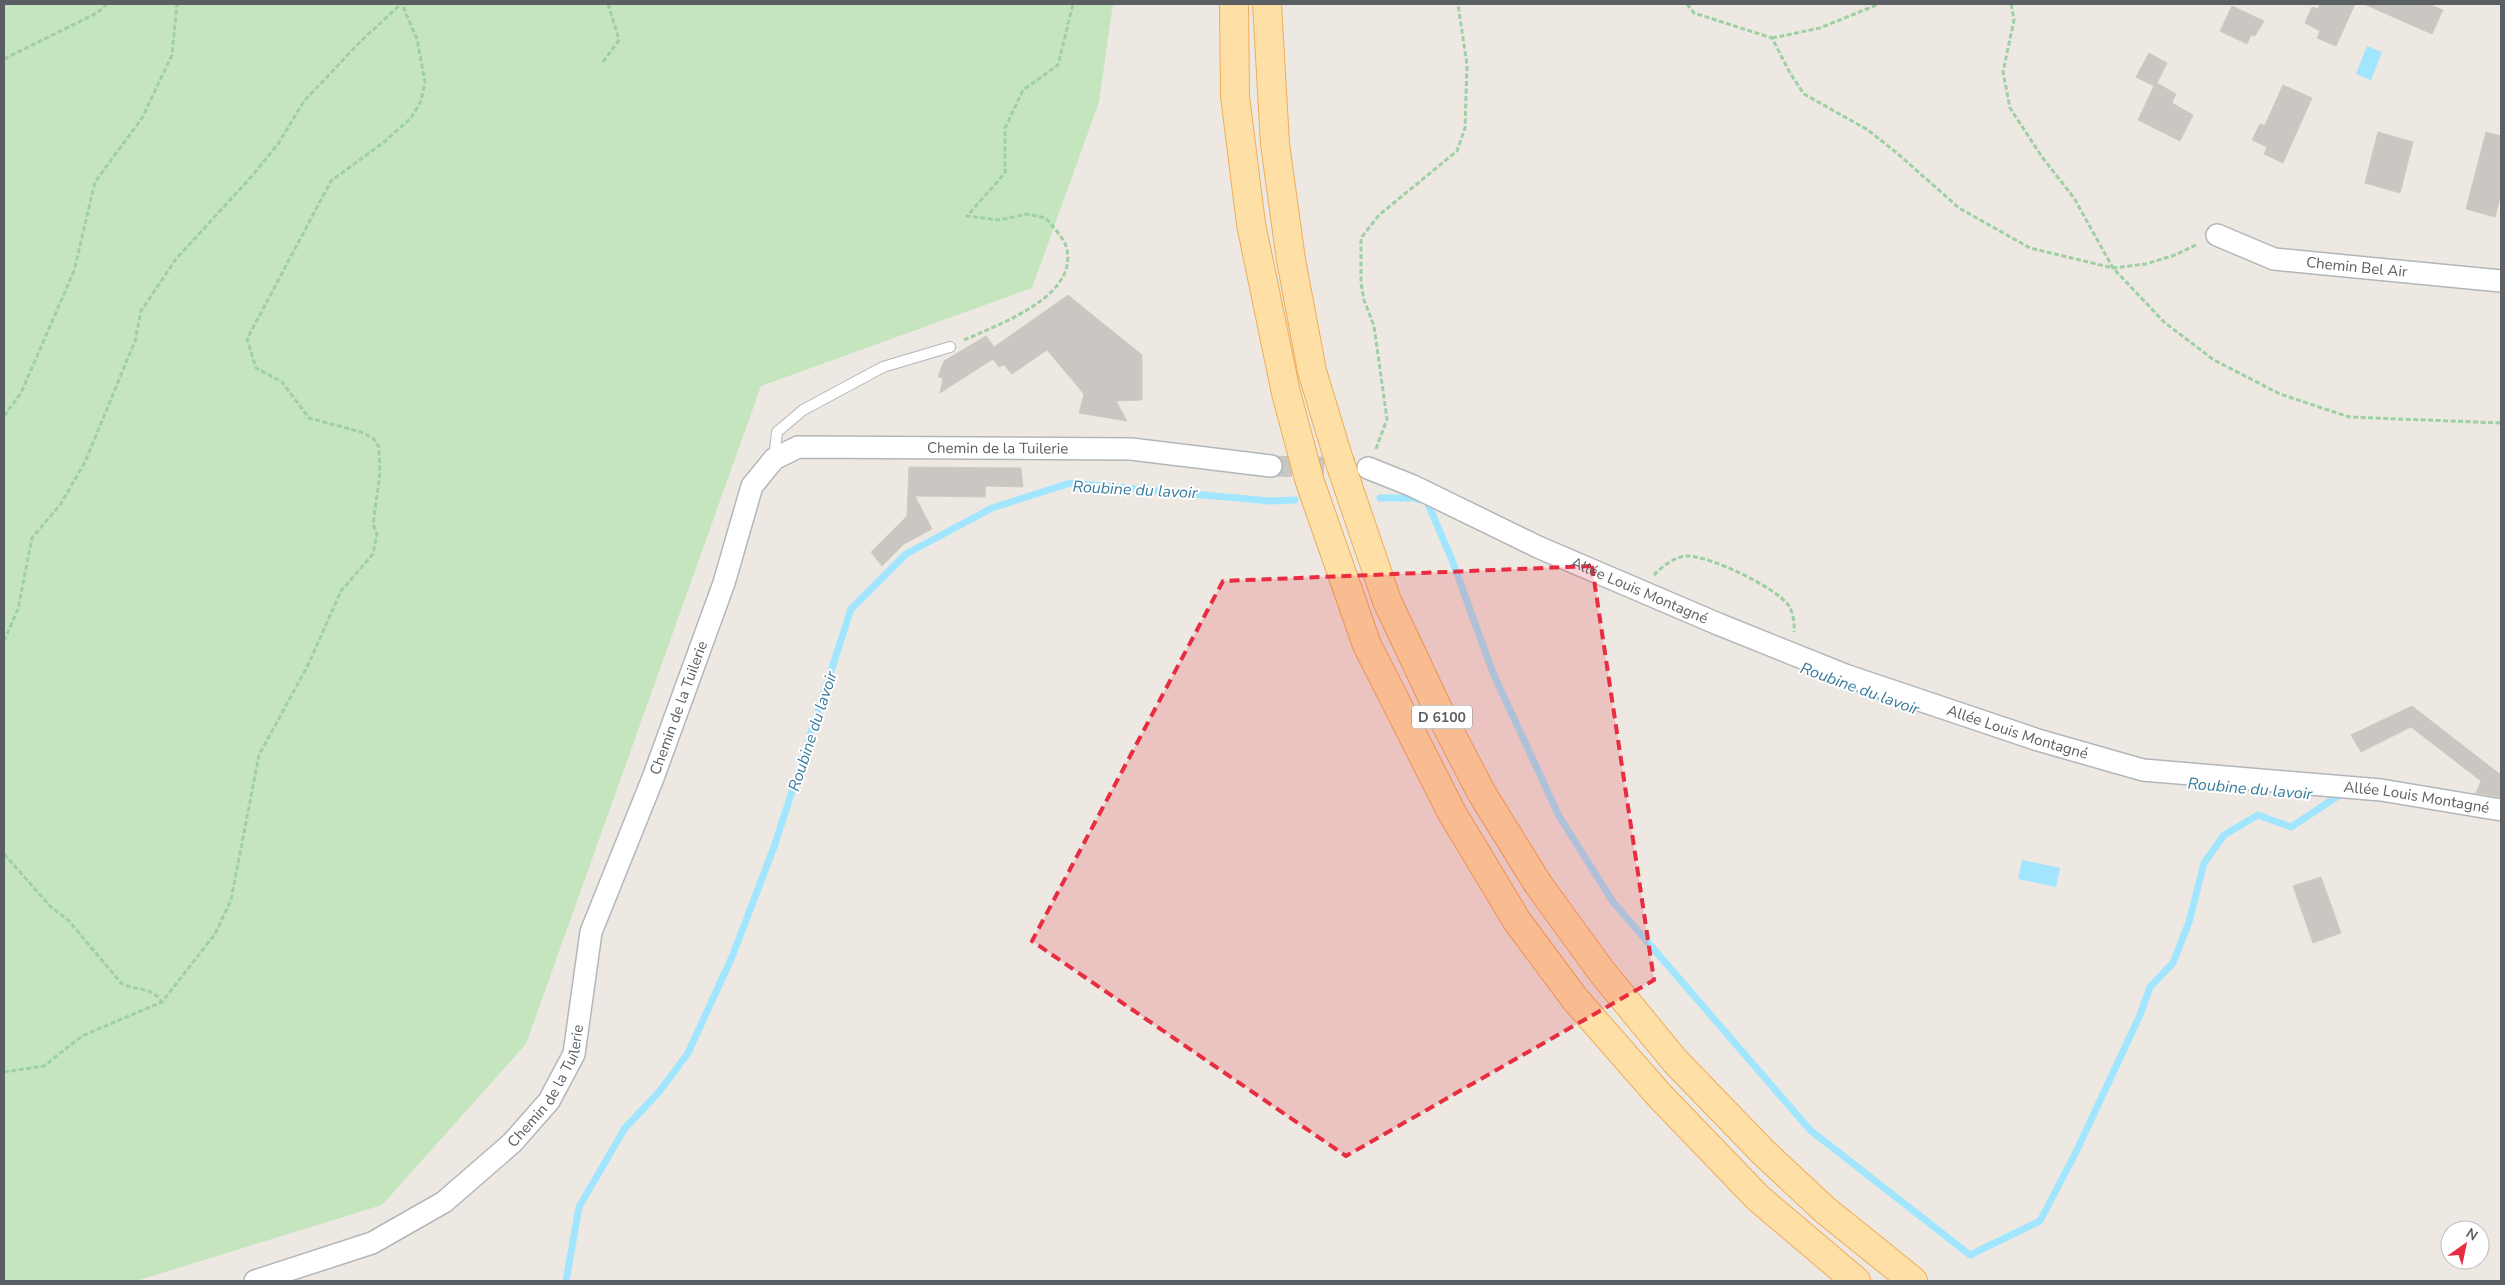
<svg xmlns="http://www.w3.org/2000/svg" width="2505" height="1285" viewBox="0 0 2505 1285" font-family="'Nunito Sans',sans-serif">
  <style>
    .green { fill: #c5e5be }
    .water { fill: #a1e6fe }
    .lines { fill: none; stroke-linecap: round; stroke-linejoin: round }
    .stream { stroke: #a1e6fe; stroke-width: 7 }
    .building { fill: #cac6c1; stroke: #d2c9c0 }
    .street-tunnel { stroke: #c8c6c2; stroke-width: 21; stroke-dasharray: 21 11; stroke-linecap: butt }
    .lane-casing { stroke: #b3b6b9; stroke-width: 12 }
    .street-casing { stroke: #b3b6b9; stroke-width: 24 }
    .primary-casing { stroke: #f0ab58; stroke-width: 30 }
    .path { stroke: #9dd0a2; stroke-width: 3; stroke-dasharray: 5 2.5; stroke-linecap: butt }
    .lane { stroke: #fff; stroke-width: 10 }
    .street { stroke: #fff; stroke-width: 21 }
    .primary { stroke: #fee0a6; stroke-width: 28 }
    .marked { fill: #e72d3f; fill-opacity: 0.2; stroke: #e72d3f; stroke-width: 4; stroke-dasharray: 10 6; stroke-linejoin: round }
    .labels { text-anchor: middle; stroke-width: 4; stroke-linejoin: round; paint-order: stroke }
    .shield { fill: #fff; stroke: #8c8f92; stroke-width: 1 }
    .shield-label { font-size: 14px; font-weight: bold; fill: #5a5f63 }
    .street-label { font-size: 15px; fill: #5a5f63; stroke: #fff }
    .water-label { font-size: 16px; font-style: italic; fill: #397c9e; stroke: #fff }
  </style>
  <rect width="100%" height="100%" fill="#ede9e2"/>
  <polygon class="green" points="4,4 1113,4 1099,102 1032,288 761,386 526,1044 382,1205 136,1281 4,1281"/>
  <g class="water">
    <polygon points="2367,46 2382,52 2371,80 2356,74"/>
    <polygon points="2022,860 2060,868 2056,887 2018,879"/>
  </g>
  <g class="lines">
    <g class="stream">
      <polyline points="1380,498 1414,498 1420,500"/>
      <polyline points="1428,504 1452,560 1493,673 1559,816 1613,902 1810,1130 1970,1255 2040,1221 2077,1150 2140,1015 2150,987 2173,963 2189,922 2204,863 2224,835 2258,815 2291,827 2338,796"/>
      <polyline points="1859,690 1898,704"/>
      <polyline points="566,1281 579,1207 625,1128 659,1092 688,1053 732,957 774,847 851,609 906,554 992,508 1070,483 1270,501 1295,500"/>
    </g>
  </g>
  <g class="building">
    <polygon points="2320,4 2355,4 2336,46 2317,38 2320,31 2305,23 2312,7 2318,9"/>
    <polygon points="2364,4 2428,4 2443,10 2432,34"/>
    <polygon points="2232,6 2264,21 2255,36 2251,35 2247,44 2220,31"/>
    <polygon points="2149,53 2167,63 2157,83 2176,94 2172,103 2193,115 2180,141 2138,120 2154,86 2136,77"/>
    <polygon points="2283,85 2312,98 2283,163 2264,154 2267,147 2252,140 2260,124 2265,125"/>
    <polygon points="2378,132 2413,142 2400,193 2365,183"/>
    <polygon points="2486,132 2501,136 2501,193 2495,217 2466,209"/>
    <polygon points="1068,295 1142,355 1142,400 1116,401 1127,421 1079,413 1084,394 1047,350 1012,374 1004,365 999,367 993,359 940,393 943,378 938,377 944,361 986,336 994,347"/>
    <polygon points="909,467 1021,468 1023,487 986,486 985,497 915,496 932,529 904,544 882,566 871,552 907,516"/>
    <polygon points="2412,706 2501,775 2501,797 2476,793 2481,781 2411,727 2361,752 2351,735"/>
    <polygon points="2321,877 2341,933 2313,943 2293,886"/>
  </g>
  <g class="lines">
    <polyline class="street-tunnel" points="1271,466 1355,468"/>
    <defs>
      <polyline id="lane" points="774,458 777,432 803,410 883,367 950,347"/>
      <g id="street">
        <path id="s1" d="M2217,235L2274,259L2501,281"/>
        <path id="s2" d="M1368,468L1413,486L1538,547L1718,624L1845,675L2038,740L2143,770L2381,790L2501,810"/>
        <path id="s3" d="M255,1281L372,1243L444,1202L512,1143L549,1101L574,1054L591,932L653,778L724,583L752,486L774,459L798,447L1131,449L1271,466"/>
      </g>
      <g id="primary">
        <polyline points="1234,4 1235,96 1251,224 1286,393 1310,482 1367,645 1452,813 1517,921 1575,999 1659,1095 1758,1198 1856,1281"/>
        <polyline points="1267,4 1275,144 1291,260 1312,371 1338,457 1387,601 1437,707 1481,792 1538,884 1602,972 1675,1061 1764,1153 1825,1210 1913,1281"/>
      </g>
    </defs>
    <use href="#lane" class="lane-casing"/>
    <use href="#street" class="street-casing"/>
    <use href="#primary" class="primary-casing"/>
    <g class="path">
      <polyline points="1687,4 1694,13 1772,38 1790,73 1804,94 1868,130 1897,153 1959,208 2030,248 2113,268 2146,264 2175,255 2198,244"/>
      <polyline points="2011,4 2014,20 2003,72 2010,108 2042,157 2074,198 2113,268 2164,322 2214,360 2280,394 2349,417 2501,423"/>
      <polyline points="1772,38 1820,28 1879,4"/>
      <polyline points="4,59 97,13 107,4"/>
      <polyline points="603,62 619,40 608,4"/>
      <path d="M964,340C999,324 1081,296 1066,246C1063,237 1052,226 1046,218L1027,214L999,220L967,216L1005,173V128L1023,90L1058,65L1073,4"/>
      <polyline points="4,416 21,393 74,271 95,182 142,118 172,55 177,4"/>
      <polyline points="1376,449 1387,419 1374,326 1364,300 1361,283 1361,238 1379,215 1457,151 1465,128 1467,65 1458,4"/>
      <path d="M1654,575C1661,567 1676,556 1687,556C1710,556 1776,587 1789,606C1793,612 1795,625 1794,632"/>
      <polyline points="4,641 18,609 32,538 60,505 85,462 135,341 141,311 176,259 252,176 278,144 304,101 362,40 401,4"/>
      <path d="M4,854L51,907L69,921L121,983C134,991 152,986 162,1002"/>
      <polyline points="4,1072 44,1066 82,1036 162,1002 215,934 231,900 259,755 307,667 341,591 373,554 377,534 373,524 380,473 379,447 374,439 361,432 309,418 282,382 256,368 247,339 331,181 384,142 411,118 421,101 425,82 417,39 402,4"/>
    </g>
    <use href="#lane" class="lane"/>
    <use href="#street" class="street"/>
    <use href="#primary" class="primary"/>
  </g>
  <path class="marked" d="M1592,566L1654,980L1346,1156L1032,941L1223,581Z"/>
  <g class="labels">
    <rect class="shield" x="1412" y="705.5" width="60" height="23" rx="4"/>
    <g class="shield-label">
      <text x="1442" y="722">D 6100</text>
    </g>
    <g class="street-label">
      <text dy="5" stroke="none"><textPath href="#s1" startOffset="145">Chemin Bel Air</textPath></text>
      <text dy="5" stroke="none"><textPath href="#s3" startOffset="1264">Chemin de la Tuilerie</textPath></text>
      <text dy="5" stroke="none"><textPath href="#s2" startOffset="298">Allée Louis Montagné</textPath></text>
      <text dy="5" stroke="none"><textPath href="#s3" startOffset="769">Chemin de la Tuilerie</textPath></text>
      <text dy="5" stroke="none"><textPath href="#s2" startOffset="702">Allée Louis Montagné</textPath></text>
      <text dy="5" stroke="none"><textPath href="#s2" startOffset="1108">Allée Louis Montagné</textPath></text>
      <text dy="5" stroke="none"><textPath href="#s3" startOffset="364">Chemin de la Tuilerie</textPath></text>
    </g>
    <g class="water-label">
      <text transform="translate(1135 489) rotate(3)" y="6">Roubine du lavoir</text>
      <text transform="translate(1860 688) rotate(20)" y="6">Roubine du lavoir</text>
      <text transform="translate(812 731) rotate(-72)" y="6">Roubine du lavoir</text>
      <text transform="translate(2250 788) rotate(5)" y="6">Roubine du lavoir</text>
    </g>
  </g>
  <rect width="2505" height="1285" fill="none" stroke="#5a5f63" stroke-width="10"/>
  <g transform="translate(2465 1245) rotate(33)"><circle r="24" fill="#ffffff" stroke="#bdbfc1"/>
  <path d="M0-4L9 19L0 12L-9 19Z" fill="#e72d3f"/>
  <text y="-8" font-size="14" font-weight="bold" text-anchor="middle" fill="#5a5f63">N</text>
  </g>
</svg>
